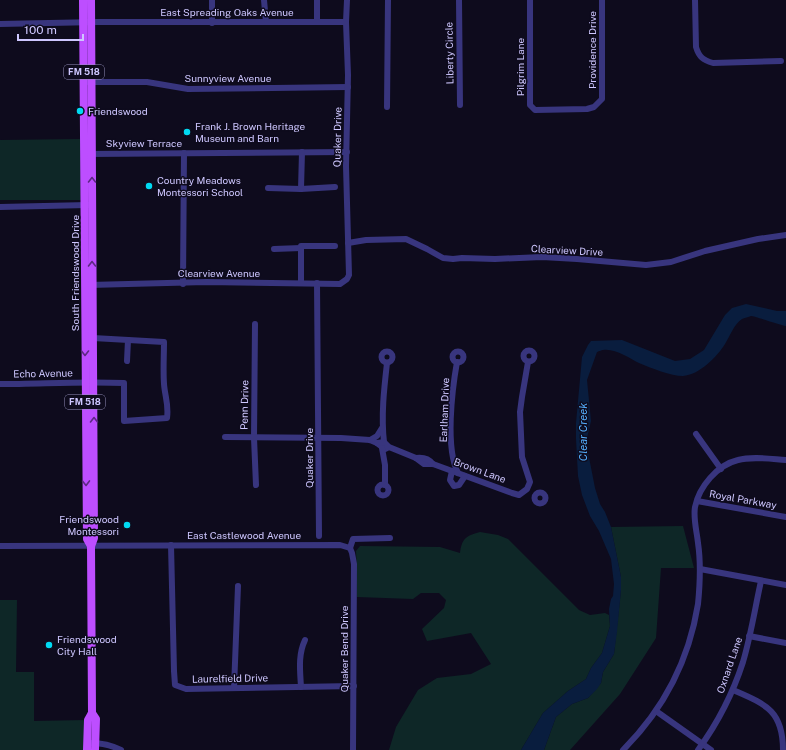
<svg xmlns="http://www.w3.org/2000/svg" width="786" height="750" viewBox="0 0 786 750" font-family="'Public Sans',sans-serif">
  <style>
    .green { fill: #0e2727 }
    .water { fill: #091d3e }
    .lines { fill: none; stroke-linecap: round; stroke-linejoin: round }
    .minor { stroke: #38357e; stroke-width: 6 }
    .major { stroke: #bd4eff; stroke-width: 8 }
    .oneway { stroke: #5d2983 }
    .poi-dot { fill: #00daf2; stroke: #0e0b1d; stroke-width: 1.5 }
    .labels { text-anchor: middle; stroke-width: 3; stroke-linejoin: round; paint-order: stroke }
    .shield { fill: #0e0b1d; stroke: #948fbb; stroke-width: 1 }
    .shield-label { font-size: 9px; font-weight: bold; fill: #cec7ff }
    .street-label { font-size: 10px; fill: #cec7ff; stroke: #0e0b1d }
    .poi-label { font-size: 10px; fill: #cec7ff; stroke: #0e0b1d; text-anchor: start }
    .water-label { font-size: 11px; font-style: italic; fill: #55b0ff; stroke: #0e0b1d }
  </style>
  <rect width="100%" height="100%" fill="#0e0b1d"/>
  <g class="green">
    <polygon points="82,139 83,200 0,200 0,140"/>
    <polygon points="683,526 694,568 661,568 656,638 620,694 570,750 544,750 556,717 572,704 588,698 601,683 603,672 614,654 621,590 621,577 611,527"/>
    <path d="M480,532L498,535L508,539L579,610L590,615L605,613L609,615L610,626L602,653L591,668L586,679L568,691L543,713L521,750H389L396,727L418,690L437,678L471,674L491,664L471,633L427,641L422,629L444,608L446,600L439,593H421L413,599L357,597C357,581 357,567 356,551L360,546L440,547L460,553C462,539 465,536 480,532Z"/>
    <polygon points="0,600 17,600 16,672 34,672 34,721 86,720 85,750 0,750"/>
  </g>
  <path class="water" d="M746,304L777,311H786V326C780,325 754,316 751,316C749,317 744,318 742,319C734,324 730,336 725,344C717,357 699,375 683,376C671,376 651,368 639,363C629,358 615,348 603,350C602,350 597,352 597,352L587,380L591,421L586,442L595,488L600,504L605,512L611,527L621,577V590L617,632L614,654L603,672L601,683L597,689L588,698L572,704L556,717L544,750H521L543,713L568,691L586,679L591,668L602,653L610,626L609,609L611,599L613,596L614,584L611,559L599,531L590,516L582,495L578,476L576,439V423L582,357L588,345L591,341L622,340L675,361L690,359L704,350L725,315L732,308Z"/>
  <g class="lines">
    <g class="minor">
      <polyline points="212,0 212,23"/>
      <polyline points="264,0 266,22"/>
      <polyline points="317,0 317,21"/>
      <polyline points="459,0 460,105"/>
      <polyline points="530,0 530,105 535,110 587,109 594,107 602,99 602,0"/>
      <path d="M695,0L696,47C699,57 703,60 713,63L781,61"/>
      <polyline points="0,24 98,22 346,22"/>
      <polyline points="88,82 147,82 188,89 348,87"/>
      <polyline points="387,107 388,0"/>
      <polyline points="88,154 347,152"/>
      <polyline points="268,188 301,189 335,187"/>
      <polyline points="301,189 302,152"/>
      <polyline points="0,207 88,205"/>
      <polyline points="348,243 366,240 406,239 427,249 443,258 453,259 462,258 495,259 542,257 577,259 646,265 671,262 705,251 758,239 786,235"/>
      <polyline points="274,249 301,248"/>
      <polyline points="301,283 301,246 335,246"/>
      <polyline points="317,283 319,536"/>
      <polyline points="183,284 184,153"/>
      <polyline points="89,285 206,282 340,284 347,279 349,275 346,166 348,75 346,22 347,0"/>
      <polyline points="255,324 254,438 256,485"/>
      <circle cx="529" cy="356" r="5.5"/>
      <circle cx="387" cy="357" r="5.5"/>
      <circle cx="458" cy="357" r="5.5"/>
      <polyline points="127,361 128,340"/>
      <path d="M457,362C452,390 445,448 458,473"/>
      <path d="M0,384C41,384 83,381 124,383V421L167,418C169,405 165,397 164,384C163,370 164,356 164,342L93,338"/>
      <polyline points="696,434 721,469"/>
      <polyline points="225,437 341,438 370,440 377,443"/>
      <polyline points="370,440 377,436 382,428"/>
      <path d="M384,442C381,416 384,389 387,363"/>
      <polyline points="389,447 385,449 377,443 384,442 389,447 416,458 424,464 433,464 512,493 519,495 527,489 530,482 522,457 520,412 522,397 528,362"/>
      <polyline points="382,448 385,465 385,485"/>
      <path d="M416,458C423,457 429,459 433,464"/>
      <polyline points="452,471 450,480 454,486 459,485 465,476"/>
      <circle cx="383" cy="490" r="5.5"/>
      <circle cx="540" cy="498" r="5.5"/>
      <polyline points="697,501 786,517"/>
      <polyline points="171,545 174,671 175,685 186,689 354,686"/>
      <polyline points="0,546 340,545 350,548"/>
      <polyline points="350,548 352,553 354,564 353,750"/>
      <polyline points="350,548 353,539 390,538"/>
      <polyline points="700,569 786,585"/>
      <polyline points="749,636 786,643"/>
      <path d="M301,687C300,670 298,655 305,640"/>
      <polyline points="234,688 238,586"/>
      <path d="M733,690C765,704 783,710 783,750"/>
      <polyline points="656,711 711,750"/>
      <path d="M91,743C102,743 111,745 121,750"/>
      <path d="M623,750C663,710 689,660 698,604C700,584 701,563 698,543C697,532 693,519 695,507C699,487 717,465 738,460C752,456 771,459 786,460"/>
      <path d="M698,750C717,724 733,693 743,662C751,635 755,608 761,581"/>
    </g>
    <g class="major">
      <polyline points="83,0 87,539 91,546"/>
      <polyline points="92,713 96,719 95,750"/>
      <polyline points="87,750 88,720 92,713 91,546 94,538 91,0"/>
    </g>
  </g>
  <defs><path id="oneway-chevron" d="M-2-3.5L2.5 0L-2 3.5" fill="none" stroke-width="1.6" stroke-linecap="round" stroke-linejoin="round"/></defs>
  <g class="oneway">
    <use href="#oneway-chevron" transform="translate(92 180) rotate(-90)"/>
    <use href="#oneway-chevron" transform="translate(92 264) rotate(-90)"/>
    <use href="#oneway-chevron" transform="translate(85 353) rotate(90)"/>
    <use href="#oneway-chevron" transform="translate(94 420) rotate(-90)"/>
    <use href="#oneway-chevron" transform="translate(86 483) rotate(89)"/>
  </g>
  <g class="poi-dot">
    <circle cx="80" cy="111" r="4"/>
    <circle cx="187" cy="132" r="4"/>
    <circle cx="149" cy="186" r="4"/>
    <circle cx="127" cy="525" r="4"/>
    <circle cx="49" cy="645" r="4"/>
  </g>
  <g class="labels">
    <g class="shield">
      <rect x="64" y="65" width="40" height="14" rx="3"/>
      <rect x="65" y="395" width="40" height="14" rx="3"/>
    </g>
    <g class="shield-label">
      <text x="84" y="75">FM 518</text>
      <text x="85" y="405">FM 518</text>
    </g>
    <g class="street-label">
      <text x="227" y="16">East Spreading Oaks Avenue</text>
      <text transform="translate(592 50) rotate(-90)" y="4">Providence Drive</text>
      <text transform="translate(449 53) rotate(-91)" y="4">Liberty Circle</text>
      <text transform="translate(520 67) rotate(-90)" y="4">Pilgrim Lane</text>
      <text x="228" y="82">Sunnyview Avenue</text>
      <text transform="translate(337 137) rotate(-89)" y="4">Quaker Drive</text>
      <text x="144" y="147">Skyview Terrace</text>
      <text transform="translate(567 250) rotate(3)" y="4">Clearview Drive</text>
      <text transform="translate(75 273) rotate(-90)" y="4">South Friendswood Drive</text>
      <text x="219" y="277">Clearview Avenue</text>
      <text transform="translate(43 373) rotate(-1)" y="4">Echo Avenue</text>
      <text transform="translate(244 405) rotate(-89)" y="4">Penn Drive</text>
      <text transform="translate(444 410) rotate(-88)" y="4">Earlham Drive</text>
      <text transform="translate(309 458) rotate(-90)" y="4">Quaker Drive</text>
      <text transform="translate(480 470) rotate(20)" y="4">Brown Lane</text>
      <text transform="translate(743 499) rotate(10)" y="4">Royal Parkway</text>
      <text x="244" y="539">East Castlewood Avenue</text>
      <text transform="translate(344 649) rotate(-90)" y="4">Quaker Bend Drive</text>
      <text transform="translate(729 665) rotate(-71)" y="4">Oxnard Lane</text>
      <text transform="translate(230 678) rotate(-1)" y="4">Laurelfield Drive</text>
    </g>
    <g class="poi-label">
      <text x="88" y="115">Friendswood</text>
      <text x="195" y="130">Frank J. Brown Heritage<tspan x="195" dy="12">Museum and Barn</tspan></text>
      <text x="157" y="184">Country Meadows<tspan x="157" dy="12">Montessori School</tspan></text>
      <text x="119" y="523" text-anchor="end">Friendswood<tspan x="119" dy="12">Montessori</tspan></text>
      <text x="57" y="643">Friendswood<tspan x="57" dy="12">City Hall</tspan></text>
    </g>
    <g class="water-label">
      <text transform="translate(583 432) rotate(-90)" y="4">Clear Creek</text>
    </g>
  </g>
  <path d="M18 34v6h65v-6" fill="none" stroke="#cec7ff" stroke-width="2"/>
  <text x="24" y="34" font-size="12" fill="#cec7ff" stroke="#0e0b1d" stroke-width="3" paint-order="stroke">100 m</text>
</svg>
